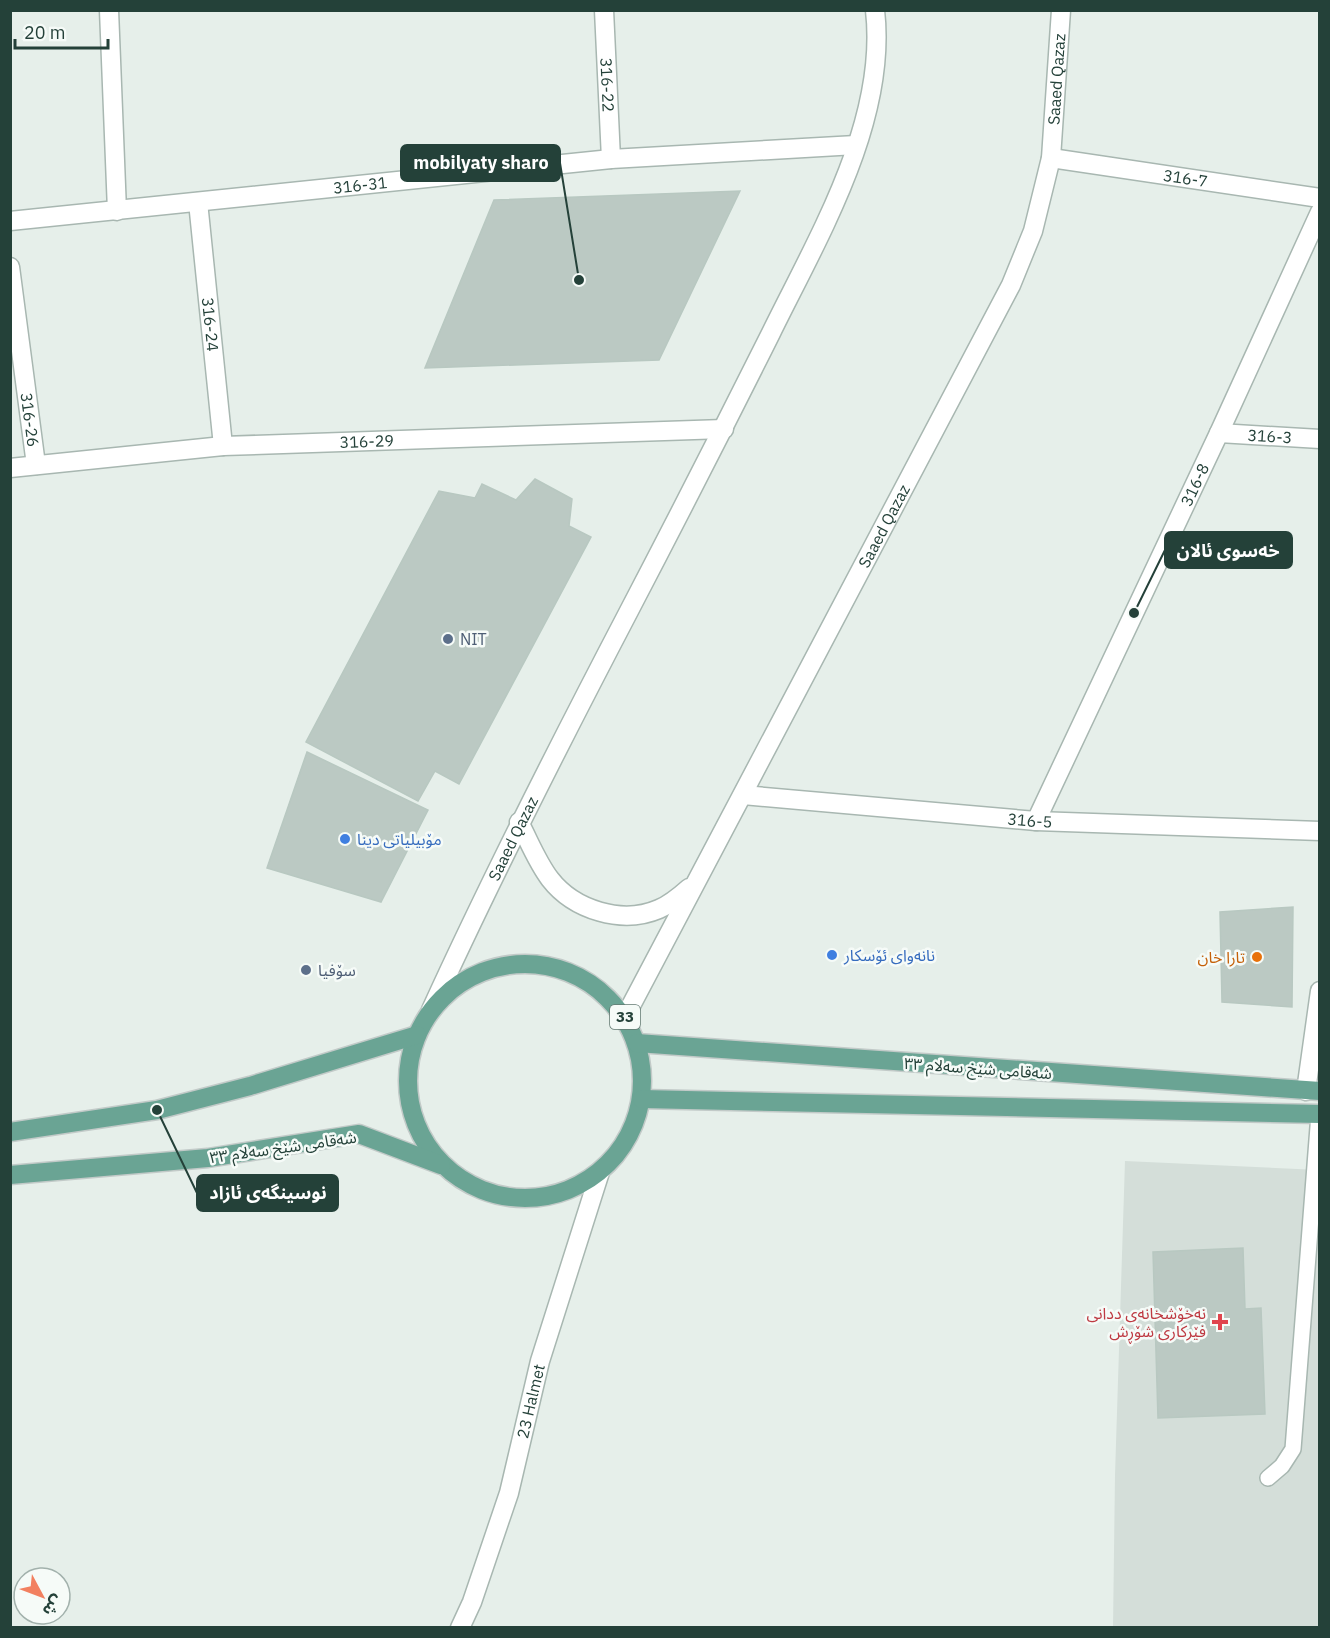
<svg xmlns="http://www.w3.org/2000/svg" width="1330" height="1638" viewBox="0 0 1330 1638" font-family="'IBM Plex Sans','Noto Sans Arabic',sans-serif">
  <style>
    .built { fill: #d4ded9 }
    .building { fill: #bbc9c3; stroke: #b8c8c1; stroke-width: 1.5 }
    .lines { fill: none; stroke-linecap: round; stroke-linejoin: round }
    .service-casing { stroke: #a8b7b1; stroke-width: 18 }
    .minor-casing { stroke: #a8b7b1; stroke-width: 21 }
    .tertiary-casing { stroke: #a8b7b1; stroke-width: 21 }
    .primary-casing { stroke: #c2cac8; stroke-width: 21 }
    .service { stroke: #fff; stroke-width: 15 }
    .minor { stroke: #fff; stroke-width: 18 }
    .tertiary { stroke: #fff; stroke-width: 18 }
    .primary { stroke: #6aa494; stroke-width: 18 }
    .service-dot { fill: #5c6f8a; stroke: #f6fbf8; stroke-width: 2 }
    .shop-dot { fill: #3f7fe0; stroke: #f6fbf8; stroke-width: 2 }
    .food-dot { fill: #e8710a; stroke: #f6fbf8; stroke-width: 2 }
    .health-dot { fill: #e0444e; stroke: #f6fbf8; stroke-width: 2 }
    .labels { text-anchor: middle; stroke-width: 5; stroke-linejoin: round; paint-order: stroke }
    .shield { fill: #f6fbf8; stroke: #637972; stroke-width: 1.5 }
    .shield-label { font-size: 15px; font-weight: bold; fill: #244139 }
    .street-label { font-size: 16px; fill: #244139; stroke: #f6fbf8 }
    .service-label { font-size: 16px; fill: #4e5e75; stroke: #f6fbf8; text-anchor: start }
    .shop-label { font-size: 16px; fill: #366cbe; stroke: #f6fbf8; text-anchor: start }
    .food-label { font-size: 16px; fill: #c56008; stroke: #f6fbf8; text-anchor: end }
    .health-label { font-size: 16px; fill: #be3a42; stroke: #f6fbf8; text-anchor: end }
    .leader { fill: none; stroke: #244139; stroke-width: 2 }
    .callout-dot { fill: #244139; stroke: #f6fbf8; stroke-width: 2 }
    .callout { fill: #244139; stroke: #244139; stroke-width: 2 }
    .callout-label { font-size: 18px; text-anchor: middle; font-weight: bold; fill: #fff }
  </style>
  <rect width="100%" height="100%" fill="#e6efea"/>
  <polygon class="built" points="1125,1161 1319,1170 1319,1627 1113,1628 1115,1475"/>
  <g class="building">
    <polygon points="740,191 659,360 425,368 494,200"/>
    <polygon points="535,479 572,499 569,526 591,537 459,784 435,771 418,801 306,742 439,491 475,498 482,484 516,500"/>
    <polygon points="307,752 428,810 381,902 267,868"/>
    <polygon points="1293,907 1292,1007 1222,1002 1220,912"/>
    <polygon points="1243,1248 1245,1309 1261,1308 1265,1414 1158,1418 1153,1252"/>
  </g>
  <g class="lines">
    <defs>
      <polyline id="service" points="1268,1478 1282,1466 1293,1449 1319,1114"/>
      <g id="minor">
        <polyline points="109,10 117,211"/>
        <path id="s1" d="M604,10L611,159"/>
        <path id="s2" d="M1051,158L1320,198"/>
        <path id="s3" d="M198,202L223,446"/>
        <path id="s4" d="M10,221L611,159L856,145"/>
        <path id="s5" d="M10,267L36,465"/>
        <path id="s6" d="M1219,433L1320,439"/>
        <path id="s7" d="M10,468L223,446L724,429"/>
        <path id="s8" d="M743,795L1036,821L1320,831"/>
        <path id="s9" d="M1036,821L1219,433L1320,212"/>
        <polyline points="1306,1091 1320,991"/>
      </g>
      <g id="tertiary">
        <path d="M519,822C529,841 537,862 550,879C574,910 622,925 659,909C671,904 680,896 689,888"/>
        <path id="s10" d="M431,1010C493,874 561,741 630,609C678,517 725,425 771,333C818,237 888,121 875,10"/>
        <path id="s11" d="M625,1017L1011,285L1033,231L1051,158L1061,10"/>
        <path id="s12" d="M460,1628L472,1602L509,1493L540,1361L600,1172"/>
      </g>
      <g id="primary">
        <circle cx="525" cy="1081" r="117"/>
        <polyline points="637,1043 1320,1091"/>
        <polyline points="642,1099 1320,1114"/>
        <polyline points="10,1132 157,1110 250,1086 417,1035"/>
        <polyline points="10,1175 208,1158 359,1134 441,1165"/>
      </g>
    </defs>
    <use href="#service" class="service-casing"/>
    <use href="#minor" class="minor-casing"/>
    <use href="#tertiary" class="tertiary-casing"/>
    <use href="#primary" class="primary-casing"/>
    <use href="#service" class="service"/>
    <use href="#minor" class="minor"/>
    <use href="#tertiary" class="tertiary"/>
    <use href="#primary" class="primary"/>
  </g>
  <g class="service-dot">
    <circle cx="448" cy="639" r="6"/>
    <circle cx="306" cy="970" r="6"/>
  </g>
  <g class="shop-dot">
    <circle cx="345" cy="839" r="6"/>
    <circle cx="832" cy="955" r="6"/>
  </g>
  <circle class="food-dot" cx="1257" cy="957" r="6"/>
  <path class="health-dot" d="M1217 1313h6v6h6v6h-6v6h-6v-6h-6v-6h6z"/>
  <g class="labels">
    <rect class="shield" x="610" y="1005" width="30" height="24" rx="4.5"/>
    <g class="shield-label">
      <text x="625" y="1022">33</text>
    </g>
    <g class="street-label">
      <text dy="6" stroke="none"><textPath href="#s11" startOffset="1040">Saaed Qazaz</textPath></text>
      <text dy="6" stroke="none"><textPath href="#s1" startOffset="75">316-22</textPath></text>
      <text dy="6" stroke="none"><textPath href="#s2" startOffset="136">316-7</textPath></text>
      <text dy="6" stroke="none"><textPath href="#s4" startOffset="352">316-31</textPath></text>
      <text dy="6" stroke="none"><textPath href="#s3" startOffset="123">316-24</textPath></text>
      <text dy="6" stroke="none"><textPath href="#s5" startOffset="154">316-26</textPath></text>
      <text dy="6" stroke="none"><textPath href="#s6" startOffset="51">316-3</textPath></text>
      <text dy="6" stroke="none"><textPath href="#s7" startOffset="358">316-29</textPath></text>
      <text dy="6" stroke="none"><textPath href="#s9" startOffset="372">316-8</textPath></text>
      <text dy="6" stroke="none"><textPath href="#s11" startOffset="555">Saaed Qazaz</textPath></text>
      <text dy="6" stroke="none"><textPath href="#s8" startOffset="288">316-5</textPath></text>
      <text dy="6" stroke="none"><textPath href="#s10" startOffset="190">Saaed Qazaz</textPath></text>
      <text transform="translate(978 1068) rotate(4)" y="6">شەقامی شێخ سەلام ٣٣</text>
      <text transform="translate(283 1147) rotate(-8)" y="6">شەقامی شێخ سەلام ٣٣</text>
      <text dy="6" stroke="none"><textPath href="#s12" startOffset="238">23 Halmet</textPath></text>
    </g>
    <g class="service-label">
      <text x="460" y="645">NIT</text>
      <text x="318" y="976">سۆفیا</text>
    </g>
    <g class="shop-label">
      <text x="357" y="845">مۆبیلیاتی دینا</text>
      <text x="844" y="961">نانەوای ئۆسکار</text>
    </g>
    <g class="food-label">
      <text x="1245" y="963">تارا خان</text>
    </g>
    <g class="health-label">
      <text x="1206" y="1319">نەخۆشخانەی ددانی<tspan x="1206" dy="18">فێرکاری شۆڕش</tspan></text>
    </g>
  </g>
  <path class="leader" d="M579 280L560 163M1134 613L1165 550M157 1110L197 1193"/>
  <g class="callout-dot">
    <circle cx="579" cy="280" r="6"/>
    <circle cx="1134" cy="613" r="6"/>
    <circle cx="157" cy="1110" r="6"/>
  </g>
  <g class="callout">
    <rect x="401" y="145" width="159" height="36" rx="6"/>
    <rect x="1165" y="532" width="127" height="36" rx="6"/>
    <rect x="197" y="1175" width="141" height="36" rx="6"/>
  </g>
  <g class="callout-label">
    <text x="481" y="169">mobilyaty sharo</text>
    <text x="1228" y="557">خەسوی ئالان</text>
    <text x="268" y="1199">نوسینگەی ئازاد</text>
  </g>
  <rect width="1330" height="1638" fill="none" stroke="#244139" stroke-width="24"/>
  <g transform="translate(42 1596) rotate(131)"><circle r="28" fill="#f6fbf8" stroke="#a2b1ac" stroke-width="1.5"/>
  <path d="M0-4.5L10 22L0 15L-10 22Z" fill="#f28060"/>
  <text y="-9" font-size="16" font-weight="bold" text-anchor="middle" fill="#244139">ش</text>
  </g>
  <path d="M15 39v9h93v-9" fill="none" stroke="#244139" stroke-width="3"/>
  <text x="24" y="39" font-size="18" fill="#244139" stroke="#f6fbf8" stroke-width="4.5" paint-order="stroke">20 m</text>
</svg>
